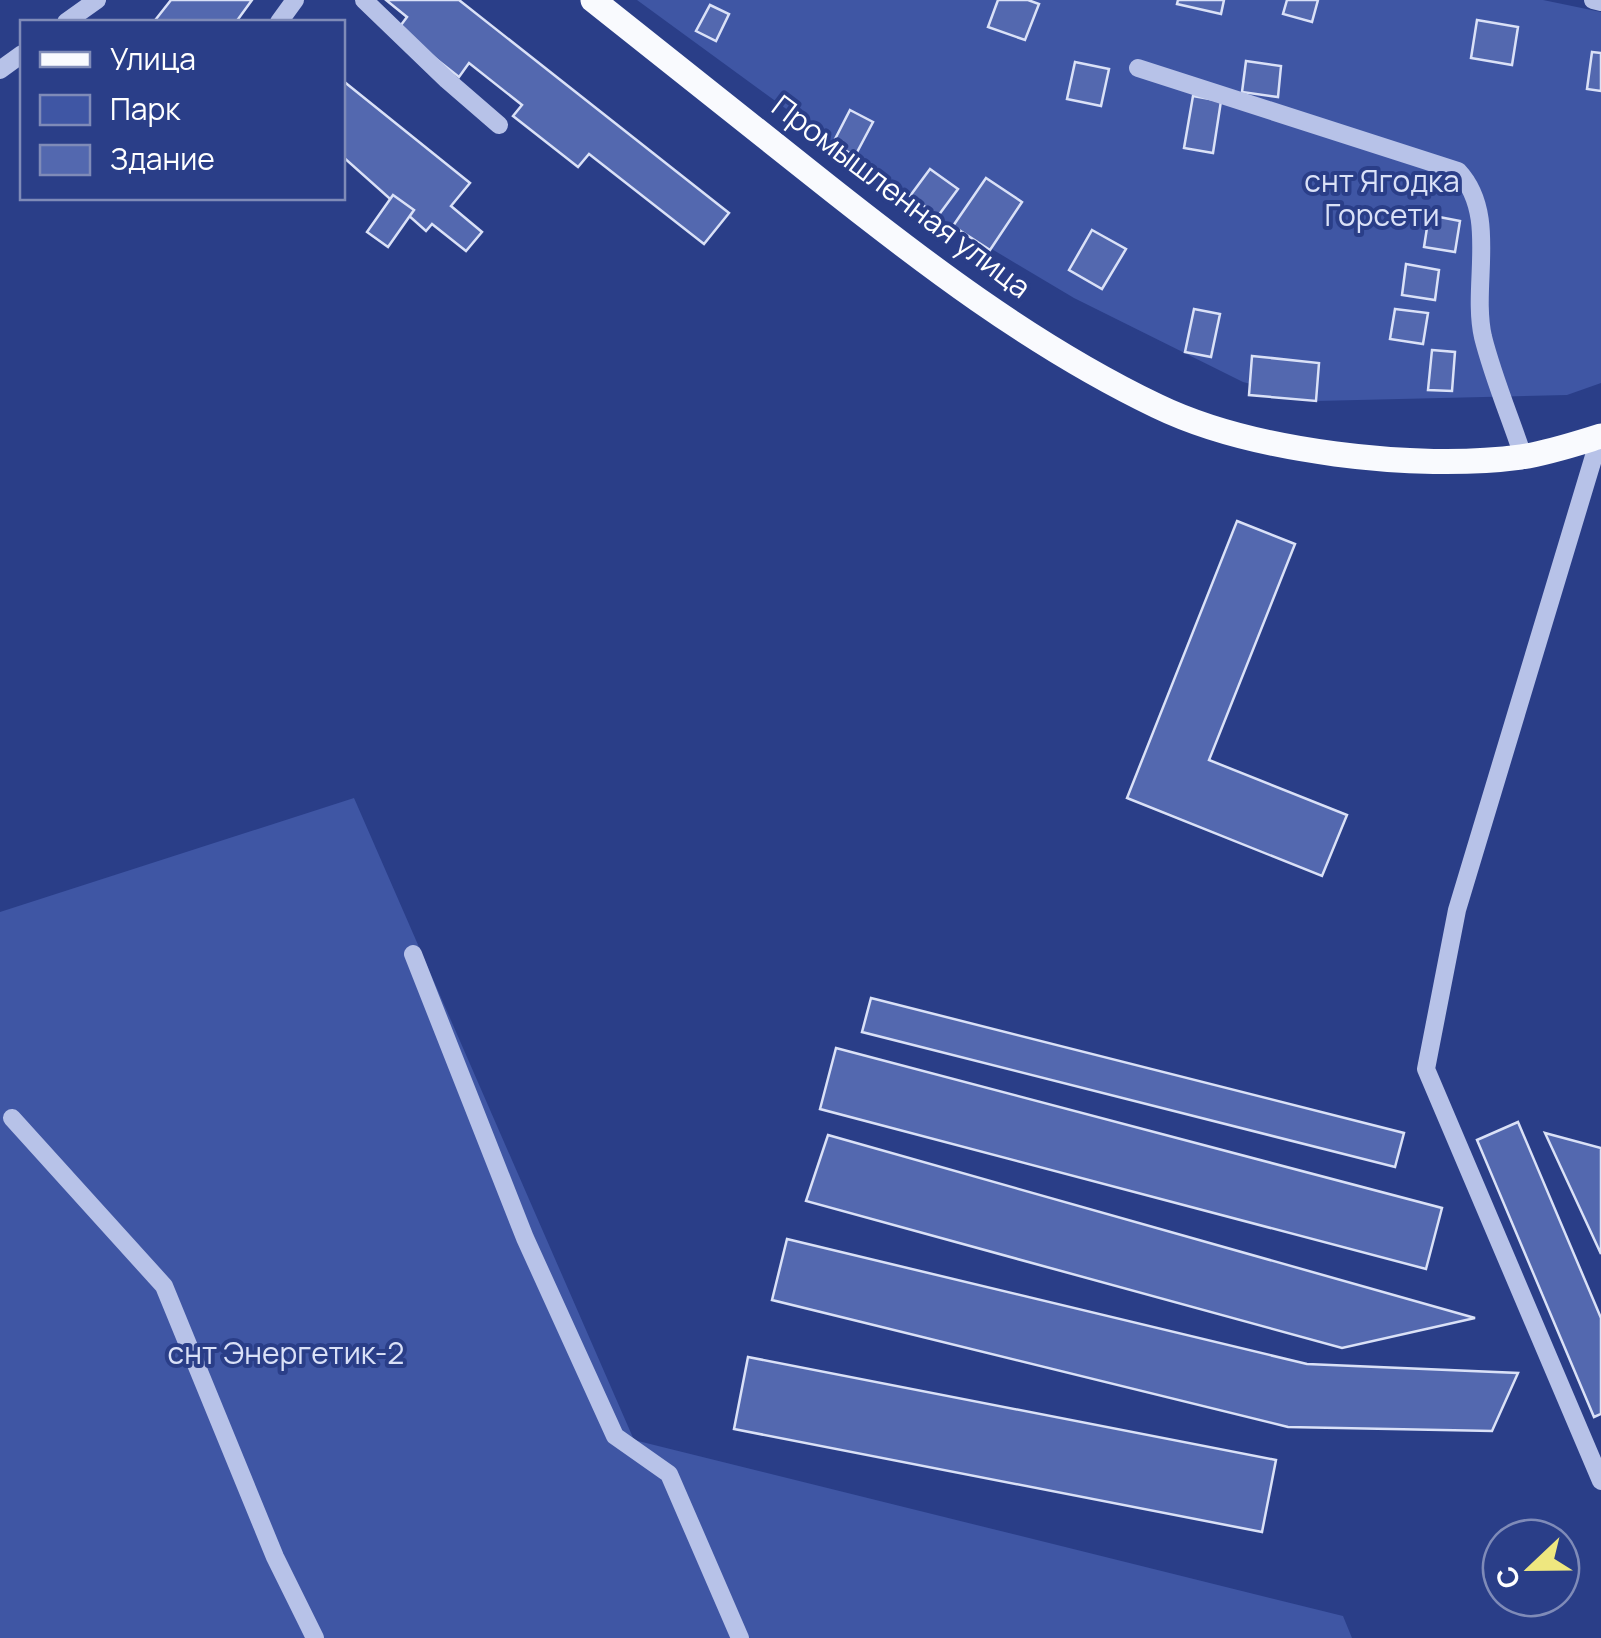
<svg xmlns="http://www.w3.org/2000/svg" width="1601" height="1638" viewBox="0 0 1601 1638" font-family="Manrope,sans-serif">
  <style>
    .green { fill: #3f56a4 }
    .building { fill: #5368af; stroke: #dae1f7; stroke-width: 2.5 }
    .lines { fill: none; stroke-linecap: round; stroke-linejoin: round }
    .minor { stroke: #b7c2e8; stroke-width: 18 }
    .major { stroke: #f9fafe; stroke-width: 25 }
    .labels { text-anchor: middle; stroke-width: 8; stroke-linejoin: round; paint-order: stroke }
    .park-label { font-size: 30px; fill: #dae1f7; stroke: #2a3e88 }
    .street-label { font-size: 30px; fill: #fff; stroke: #2a3e88 }
  </style>
  <rect width="100%" height="100%" fill="#2a3e88"/>
  <g class="green">
    <polygon points="637,0 1543,0 1601,12 1601,383 1567,395 1316,401 1243,382 1074,298 938,217 843,154 833,143"/>
    <polygon points="354,798 634,1440 1343,1616 1352,1638 0,1638 0,912"/>
  </g>
  <g class="building">
    <polygon points="171,0 252,0 236,22 158,22 156,19"/>
    <polygon points="386,0 459,0 729,213 704,244 589,154 578,167 513,116 522,105 469,63 459,77 398,29 407,17"/>
    <polygon points="998,0 1028,0 1039,4 1025,40 988,27"/>
    <polygon points="1178,0 1224,0 1221,14 1177,4"/>
    <polygon points="1287,0 1318,0 1312,22 1283,14"/>
    <polygon points="710,5 729,14 716,41 696,31"/>
    <polygon points="1477,20 1518,27 1512,65 1471,58"/>
    <polygon points="1592,52 1601,53 1601,91 1587,89"/>
    <polygon points="1246,61 1281,66 1278,97 1242,92"/>
    <polygon points="1075,62 1109,69 1101,106 1067,99"/>
    <polygon points="342,80 470,183 451,206 482,232 466,251 432,224 426,231 342,156"/>
    <polygon points="1193,96 1221,101 1213,153 1184,148"/>
    <polygon points="850,110 873,122 855,156 833,143"/>
    <polygon points="930,169 958,189 938,216 910,196"/>
    <polygon points="986,178 1022,202 990,250 953,226"/>
    <polygon points="393,195 414,210 388,247 367,232"/>
    <polygon points="1429,215 1460,221 1455,252 1424,247"/>
    <polygon points="1092,230 1126,249 1102,289 1069,270"/>
    <polygon points="1406,264 1439,270 1435,300 1402,295"/>
    <polygon points="1194,309 1220,314 1211,357 1185,352"/>
    <polygon points="1395,309 1428,313 1423,344 1390,339"/>
    <polygon points="1432,350 1455,352 1452,391 1428,390"/>
    <polygon points="1252,356 1319,363 1316,401 1249,395"/>
    <polygon points="1237,521 1295,544 1209,760 1347,815 1322,876 1127,798"/>
    <polygon points="871,998 1404,1133 1395,1167 862,1032"/>
    <polygon points="836,1048 1442,1208 1426,1269 820,1109"/>
    <polygon points="1518,1122 1601,1318 1601,1414 1594,1417 1477,1140"/>
    <polygon points="1545,1133 1601,1148 1601,1254"/>
    <polygon points="828,1135 1475,1318 1342,1348 806,1201"/>
    <polygon points="787,1239 1307,1364 1518,1373 1492,1431 1288,1427 772,1300"/>
    <polygon points="748,1357 1276,1460 1262,1532 734,1429"/>
  </g>
  <g class="lines">
    <g class="minor">
      <polyline points="364,0 447,80 499,125"/>
      <polyline points="1593,0 1601,2"/>
      <polyline points="66,22 97,0"/>
      <polyline points="279,22 295,0"/>
      <path d="M1138,68L1458,171C1499,215 1471,284 1483,337C1493,377 1510,417 1523,456"/>
      <polyline points="0,70 22,54"/>
      <polyline points="1600,436 1457,910 1426,1069 1601,1481"/>
      <polyline points="413,954 525,1238 615,1436 669,1474 740,1638"/>
      <polyline points="12,1118 164,1286 275,1557 315,1638"/>
    </g>
    <path class="major" d="M593,0C666,58 739,116 812,174C920,260 1032,346 1157,406C1252,452 1417,471 1521,457C1548,453 1575,444 1601,436"/>
  </g>
  <g class="labels">
    <g class="park-label">
      <text x="1382" y="192">снт Ягодка<tspan x="1382" dy="34">Горсети</tspan></text>
      <text x="286" y="1364">снт Энергетик-2</text>
    </g>
    <g class="street-label">
      <text transform="translate(901 197) rotate(37)" y="10">Промышленная улица</text>
    </g>
  </g>
  <rect x="20" y="20" width="325" height="180" fill="#2a3e88" stroke="#7f8bb8" stroke-width="2.5"/>
  <rect x="40" y="52" width="50" height="15" fill="#f9fafe" stroke="#7f8bb8" stroke-width="2.5"/>
  <text x="110" y="70" font-size="30" fill="#ffffff">Улица</text>
  <rect x="40" y="95" width="50" height="30" fill="#3f56a4" stroke="#7f8bb8" stroke-width="2.5"/>
  <text x="110" y="120" font-size="30" fill="#ffffff">Парк</text>
  <rect x="40" y="145" width="50" height="30" fill="#5368af" stroke="#7f8bb8" stroke-width="2.5"/>
  <text x="110" y="170" font-size="30" fill="#ffffff">Здание</text>
  <g transform="translate(1531 1568) rotate(248)"><circle r="48" fill="#2a3e88" stroke="#7f8bb8" stroke-width="2.5"/>
  <path d="M0-8L18 38L0 25L-18 38Z" fill="#eee77f"/>
  <text y="-15" font-size="28" font-weight="bold" text-anchor="middle" fill="#ffffff">С</text>
  </g>
</svg>
